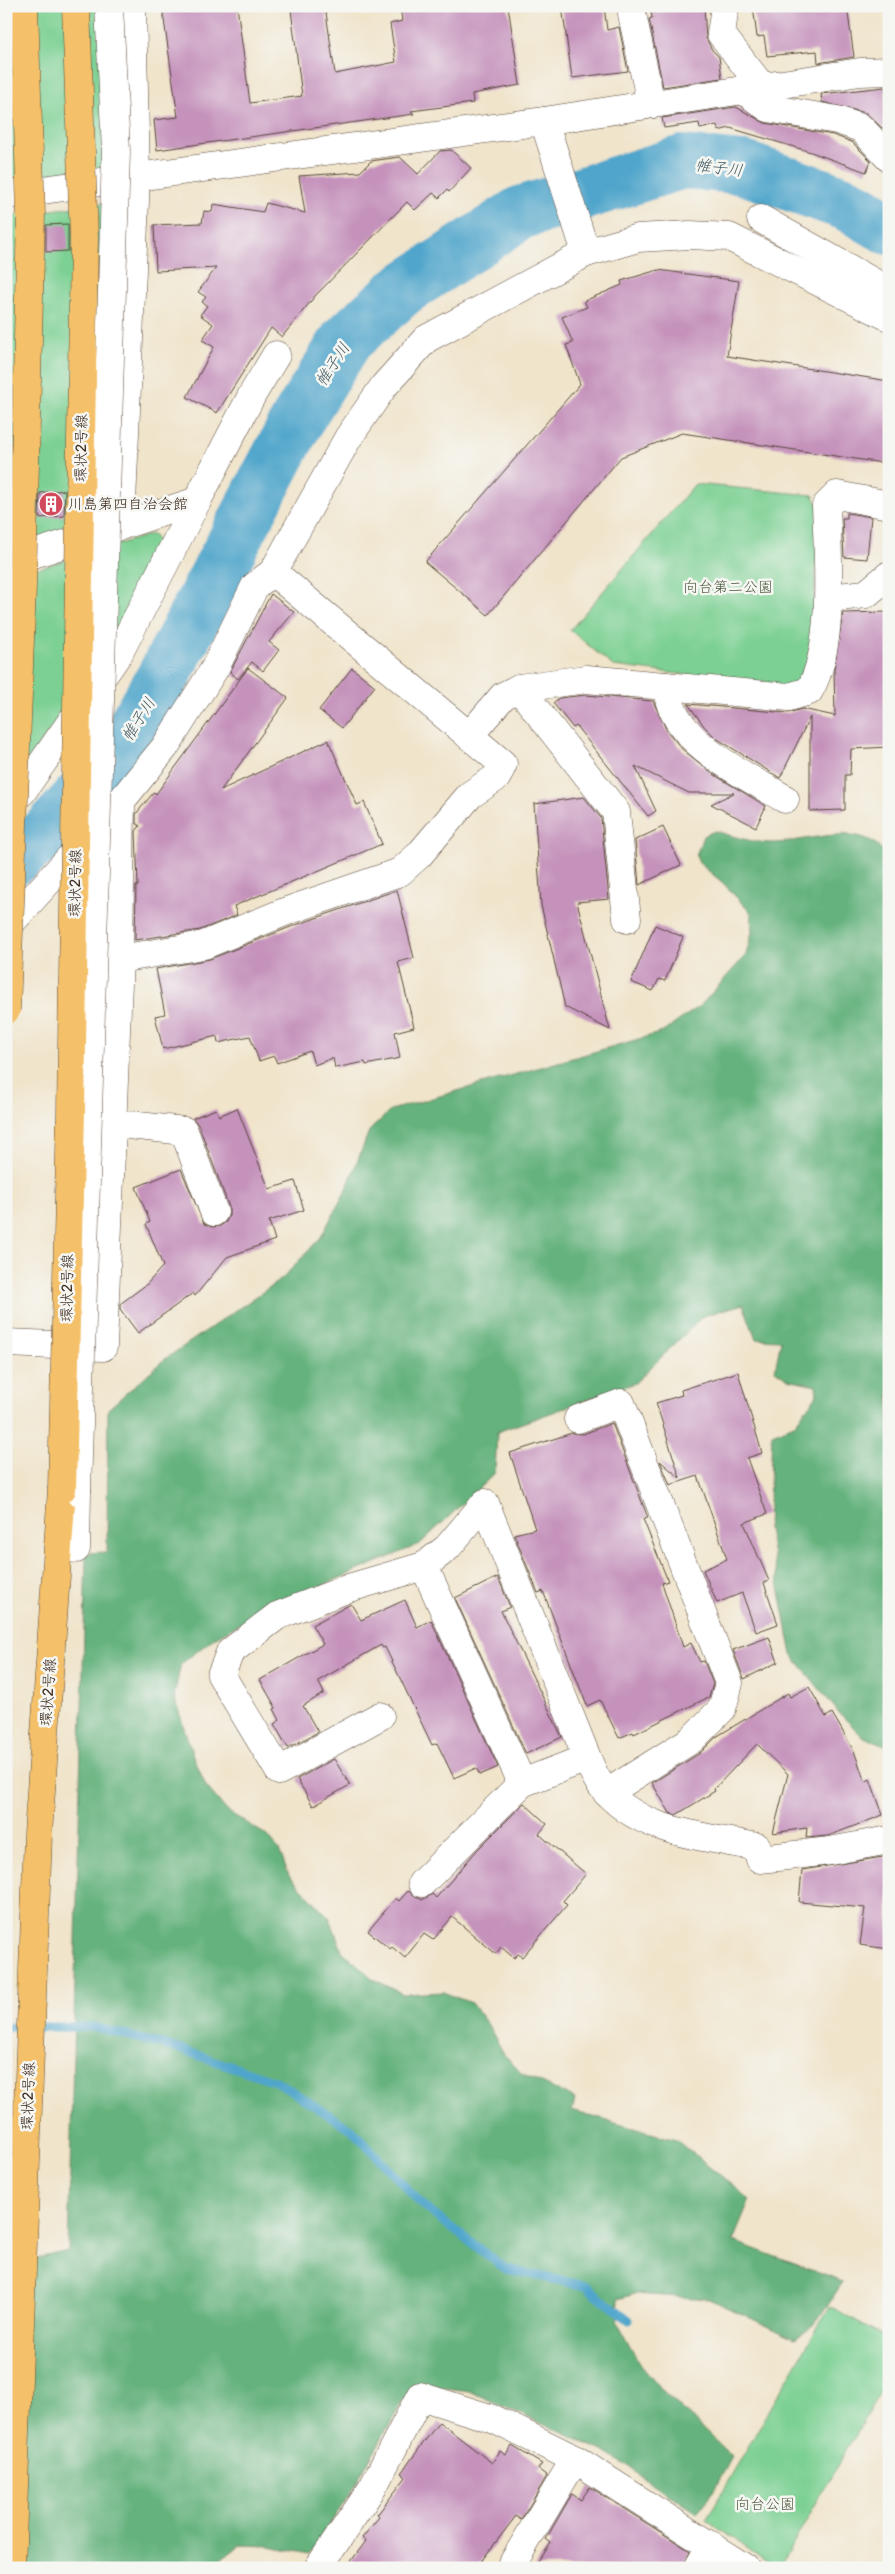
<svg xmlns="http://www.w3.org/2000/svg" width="895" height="2574" viewBox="0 0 895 2574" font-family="Pangolin,'Klee One',sans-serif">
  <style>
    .green { fill: #7cd093; stroke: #5c7d58 }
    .forest { fill: #65b27d; stroke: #506e4e }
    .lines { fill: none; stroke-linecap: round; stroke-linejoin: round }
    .stream { stroke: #4fa5cb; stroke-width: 9 }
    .river { stroke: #4fa5cb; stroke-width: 54 }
    .building { fill: #c592bc }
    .minor-casing { stroke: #564638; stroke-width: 29 }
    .major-casing { stroke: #564638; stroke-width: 29 }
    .minor { stroke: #fff; stroke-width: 28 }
    .major { stroke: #f4c16b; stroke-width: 28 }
    .minor-bridge-casing { stroke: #564638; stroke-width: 29; stroke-linecap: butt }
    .major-bridge-casing { stroke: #564638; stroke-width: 29; stroke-linecap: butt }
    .minor-bridge { stroke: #fff; stroke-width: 28 }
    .major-bridge { stroke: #f4c16b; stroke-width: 28 }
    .labels { text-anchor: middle; stroke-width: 5; stroke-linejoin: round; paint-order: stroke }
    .street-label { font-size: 15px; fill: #3b2a1e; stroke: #f6f6f2 }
    .poi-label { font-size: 15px; fill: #3b2a1e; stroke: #f6f6f2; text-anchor: start }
    .park-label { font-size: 15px; fill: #4e5c41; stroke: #f6f6f2 }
    .water-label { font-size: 16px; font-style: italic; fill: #435b63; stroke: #f6f6f2 }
  </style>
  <rect width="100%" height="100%" fill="#f6f6f2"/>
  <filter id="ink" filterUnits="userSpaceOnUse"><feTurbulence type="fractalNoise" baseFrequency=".02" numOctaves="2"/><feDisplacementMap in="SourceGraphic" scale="10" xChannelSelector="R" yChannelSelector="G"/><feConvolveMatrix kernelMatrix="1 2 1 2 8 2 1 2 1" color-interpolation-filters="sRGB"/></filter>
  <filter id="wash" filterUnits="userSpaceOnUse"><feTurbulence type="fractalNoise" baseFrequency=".0096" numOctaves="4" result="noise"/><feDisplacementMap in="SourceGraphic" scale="20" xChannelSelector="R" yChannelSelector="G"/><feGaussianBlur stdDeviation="1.12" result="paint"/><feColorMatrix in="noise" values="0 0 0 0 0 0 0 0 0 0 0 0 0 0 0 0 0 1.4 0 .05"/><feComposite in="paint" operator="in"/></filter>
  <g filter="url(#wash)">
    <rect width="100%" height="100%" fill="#f0e4cb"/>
    <g class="green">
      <polygon points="6,6 125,6 129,164 6,180"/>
      <polygon points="128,200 118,516 6,552 6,216"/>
      <polygon points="695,484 813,495 819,506 811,672 795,688 613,666 570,630"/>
      <polygon points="152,534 164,548 111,649 6,789 6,578"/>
      <polygon points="830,2306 889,2339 889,2376 779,2568 775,2568 706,2519"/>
    </g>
    <path class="forest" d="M715,831C733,836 753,843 772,843C807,843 875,814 889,865V1748L862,1736L839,1713L792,1655L768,1529L772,1434L794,1425L817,1395L816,1385L788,1379L775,1370L781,1340L756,1339L743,1304L703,1316L635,1383L497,1432L495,1473L420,1544L267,1609L214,1638L181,1664L174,1696L192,1753L206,1786L227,1811L268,1836L279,1850L289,1875L330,1918L342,1951L372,1978L403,1994L443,1992L471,2003L488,2025L504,2054L521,2073L575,2099L572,2111L676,2140L750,2200L733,2241L843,2282L814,2325L795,2339L710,2299L635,2294L618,2299L617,2322L639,2362L665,2393L732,2457L714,2490L696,2512L603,2451L469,2391L437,2387H411L350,2494L310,2554L269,2546L240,2545L208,2568H6V2265L68,2251L86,1553L107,1552L108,1409L165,1359L283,1278L321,1237L346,1190L369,1131L391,1110L663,1032L701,1005L746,955L752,932L751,913L723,883L699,863L696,856L703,836Z"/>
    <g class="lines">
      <polyline class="stream" points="6,2027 95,2027 182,2050 278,2082 352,2130 425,2208 506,2269 586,2286 629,2320"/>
      <polyline class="river" points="6,864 48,832 113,760 161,681 300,415 347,339 402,290 520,213 683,162 744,168 847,204 889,228"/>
    </g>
    <g id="blocks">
      <g class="building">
        <polygon points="162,6 237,6 250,103 302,96 291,10 321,6 325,6 335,74 396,62 390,24 402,21 400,6 508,6 520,85 472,94 473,103 411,111 414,114 157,150 154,120 178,117"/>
        <polygon points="562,6 604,6 607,30 619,27 628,71 572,78"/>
        <polygon points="650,6 704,6 706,38 712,50 719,57 722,78 663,87 649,19 652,18"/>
        <polygon points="753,6 847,6 854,57 818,63 817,51 767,56 764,36 757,37"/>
        <polygon points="885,87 889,127 882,128 866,113 822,102 821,94"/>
        <polygon points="736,107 765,123 833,135 852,142 871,161 866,172 811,152 730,128 718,131 717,125 700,129 699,123 664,128 662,118"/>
        <polygon points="451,150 471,168 449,192 447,190 439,198 433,193 415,210 407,202 315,296 282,337 271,328 217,413 187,397 214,347 202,340 213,324 200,315 207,306 202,302 206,297 198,292 216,268 156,271 154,225 202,223 204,211 212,212 213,204 263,212 266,203 305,213 299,176 360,172 371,161 400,157 418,174 440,151"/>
        <polygon points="68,224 68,251 46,252 46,225"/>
        <polygon points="658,270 739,281 727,356 889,381 889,464 682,433 621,457 488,615 425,562 580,384 566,345 573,343 562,317 587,307 584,301 622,285 621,281"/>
        <polygon points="65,490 64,516 39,518 40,493"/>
        <polygon points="847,513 871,517 867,559 844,557 842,518 847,518"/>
        <polygon points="271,594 294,612 269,642 279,650 263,671 252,662 238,679 230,672"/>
        <polygon points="889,612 889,747 851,749 850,775 845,775 845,810 810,811 810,717 780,778 716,738 704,726 688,704 788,713 802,709 835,716 834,669 843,613"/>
        <polygon points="248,668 288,698 221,790 328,740 357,805 364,802 382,844 234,906 237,915 200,930 135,940 136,886 138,886 136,831 140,826 136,823 136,814 154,792 156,794"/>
        <polygon points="352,668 375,686 342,728 319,710"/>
        <polygon points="586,695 653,701 667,731 682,749 713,774 766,806 756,827 711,804 734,793 689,793 635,766 656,811 648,816 576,726 573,728 553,703 559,698"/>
        <polygon points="584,797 601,818 609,899 577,902 610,1030 565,1007 541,905 534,804"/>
        <polygon points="663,827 681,865 639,885 635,840"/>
        <polygon points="397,890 414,958 398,962 414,1027 395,1032 400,1058 366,1065 365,1062 335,1068 333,1058 314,1065 310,1051 277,1063 274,1056 259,1061 250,1036 218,1043 217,1036 163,1049 155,1016 165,1014 156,969 210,959 293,926"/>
        <polygon points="655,925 683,937 665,981 659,979 653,991 631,982"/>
        <polygon points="237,1108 269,1189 295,1181 304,1210 269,1221 275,1240 227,1257 195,1296 193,1293 138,1333 120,1309 120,1304 147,1284 163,1266 146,1224 150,1222 136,1187 181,1169 204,1224 212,1227 220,1226 226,1222 229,1215 229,1207 199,1126 193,1118 216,1109 219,1116"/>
        <polygon points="738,1372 762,1453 747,1458 767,1514 744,1523 769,1581 764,1583 778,1624 756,1632 742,1593 717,1603 703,1570 727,1559 698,1476 670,1485 660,1461 680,1478 656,1403 682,1395 681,1390"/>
        <polygon points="612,1423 648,1518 643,1519 668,1581 662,1583 683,1647 691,1643 700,1662 704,1661 713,1684 709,1697 634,1734 633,1732 619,1738 600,1700 587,1706 543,1591 538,1593 514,1534 535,1529 510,1453 572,1433 583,1434"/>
        <polygon points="498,1577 510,1607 501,1611 562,1737 526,1754 455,1598"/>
        <polygon points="405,1600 417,1627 431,1620 498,1767 480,1775 476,1768 454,1778 437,1743 432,1745 385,1647 383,1648 381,1645 318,1681 324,1693 303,1706 318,1732 288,1748 274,1724 280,1720 274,1709 276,1708 260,1680 323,1644 312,1625 351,1604 361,1620"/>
        <polygon points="769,1637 778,1662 744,1679 733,1650"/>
        <polygon points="809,1687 826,1717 832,1713 854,1751 865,1782 870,1779 883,1815 828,1836 806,1838 807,1828 773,1833 788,1774 757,1744 714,1789 715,1791 676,1815 670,1813 652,1783 700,1753 716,1737 788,1693 790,1697"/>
        <polygon points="334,1759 350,1785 313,1806 297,1779"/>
        <polygon points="524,1803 547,1824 539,1834 586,1874 563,1901 567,1905 522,1957 518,1954 514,1958 501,1947 496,1954 452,1917 433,1940 424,1934 405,1958 392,1947 390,1949 368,1931 396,1898 399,1901 408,1891 422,1900 432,1894 436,1898 477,1850"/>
        <polygon points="889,1856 889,1949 860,1945 865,1908 799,1902 802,1870"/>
        <polygon points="439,2422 492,2463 500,2451 506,2455 512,2446 542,2464 538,2469 547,2476 521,2520 516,2516 476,2568 346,2568 366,2541 362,2538 379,2517 377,2515 406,2477 401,2473"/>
        <polygon points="590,2487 690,2551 682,2568 534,2568 551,2543 546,2539 572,2494 581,2500"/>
      </g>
    </g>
  </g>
  <g filter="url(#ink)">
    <use href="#blocks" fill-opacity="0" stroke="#564638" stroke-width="1"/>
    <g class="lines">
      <defs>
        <g id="minor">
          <polyline points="725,6 721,34 762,87"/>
          <polyline points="632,14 651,104"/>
          <polyline points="742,89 768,108 837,120 861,128 889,158"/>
          <polyline points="544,121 586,253"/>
          <polyline points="6,195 544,121 860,72 889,71"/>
          <polyline points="761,219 889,291"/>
          <polyline points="121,526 136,177 132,6"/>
          <polyline points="6,563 197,501 252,395 276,355"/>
          <polyline points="829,598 866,594 889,575"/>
          <path d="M666,686C668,693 669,702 672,708C691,751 747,776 785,799"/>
          <path d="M519,688L586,679L789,697L809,691C835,648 828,557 826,506L837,495L889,505"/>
          <polyline points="469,736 503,696 519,688 616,812 627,919"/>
          <polyline points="6,804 22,792 119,653 197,501"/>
          <polyline points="6,928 85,841"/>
          <polyline points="119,959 204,945 287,911 400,872 419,855 470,795 497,777 503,764 273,572 348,438 384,386 426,339 586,253 638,238 690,235 729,237 889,317"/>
          <polyline points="111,1123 184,1131 214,1212"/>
          <polyline points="6,1343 103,1347 119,959 121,801 165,747 215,668 255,586 273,572"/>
          <polyline points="578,1419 621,1403 729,1683 722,1709 691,1740 607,1793"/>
          <polyline points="76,1549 77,1491"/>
          <polyline points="380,1716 279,1771 221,1675 230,1652 277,1616 349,1588 424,1566"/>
          <path d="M587,1758L522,1783L424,1566L447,1548L485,1503L587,1758C591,1767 595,1778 601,1785C637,1833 703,1836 757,1847L760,1859L830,1851L889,1840"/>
          <polyline points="422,1883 522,1783"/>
          <polyline points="318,2568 373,2487 420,2396 493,2419 575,2459 745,2568"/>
          <polyline points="510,2568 575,2459"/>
          <polyline points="698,2568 711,2545"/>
        </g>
        <polyline id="major" points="11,2568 38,1834 62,1489"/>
      </defs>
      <use href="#minor" class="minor-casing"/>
      <use href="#major" class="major-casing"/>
      <use href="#minor" class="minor"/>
      <use href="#major" class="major"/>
      <defs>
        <polyline id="minor-bridge" points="77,1491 116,152 109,6"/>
        <g id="major-bridge">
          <polyline points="6,1010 22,586 31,214 24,6"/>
          <polyline points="62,1489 71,1111 84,239 76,6"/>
        </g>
      </defs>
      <use href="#minor-bridge" class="minor-bridge-casing"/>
      <use href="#major-bridge" class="major-bridge-casing"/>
      <use href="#minor-bridge" class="minor-bridge"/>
      <use href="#major-bridge" class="major-bridge"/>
    </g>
  </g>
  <defs>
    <symbol id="building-disc" viewBox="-11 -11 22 22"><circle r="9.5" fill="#d1495b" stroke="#f6f6f2"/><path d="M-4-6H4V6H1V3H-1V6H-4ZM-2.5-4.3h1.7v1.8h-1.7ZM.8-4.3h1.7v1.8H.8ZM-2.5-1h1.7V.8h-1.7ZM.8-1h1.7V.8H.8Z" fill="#fff"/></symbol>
  </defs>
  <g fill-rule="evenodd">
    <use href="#building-disc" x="37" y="490" width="28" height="28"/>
  </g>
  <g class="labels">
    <g class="street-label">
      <text transform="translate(81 448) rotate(-89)" y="5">環状2号線</text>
      <text transform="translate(75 883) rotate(-89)" y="5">環状2号線</text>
      <text transform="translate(67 1288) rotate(-89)" y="5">環状2号線</text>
      <text transform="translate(48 1692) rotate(-86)" y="5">環状2号線</text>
      <text transform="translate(28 2096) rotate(-88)" y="5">環状2号線</text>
    </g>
    <g class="poi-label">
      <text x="68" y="509">川島第四自治会館</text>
    </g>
    <g class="park-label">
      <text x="728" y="592">向台第二公園</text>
      <text x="765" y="2509">向台公園</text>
    </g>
    <g class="water-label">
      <text transform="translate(719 167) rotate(7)" y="6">帷子川</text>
      <text transform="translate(332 364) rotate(-57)" y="6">帷子川</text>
      <text transform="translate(138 719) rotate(-58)" y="6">帷子川</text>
    </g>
  </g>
  <rect width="895" height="2574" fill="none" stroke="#f6f6f2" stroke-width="25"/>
</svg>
